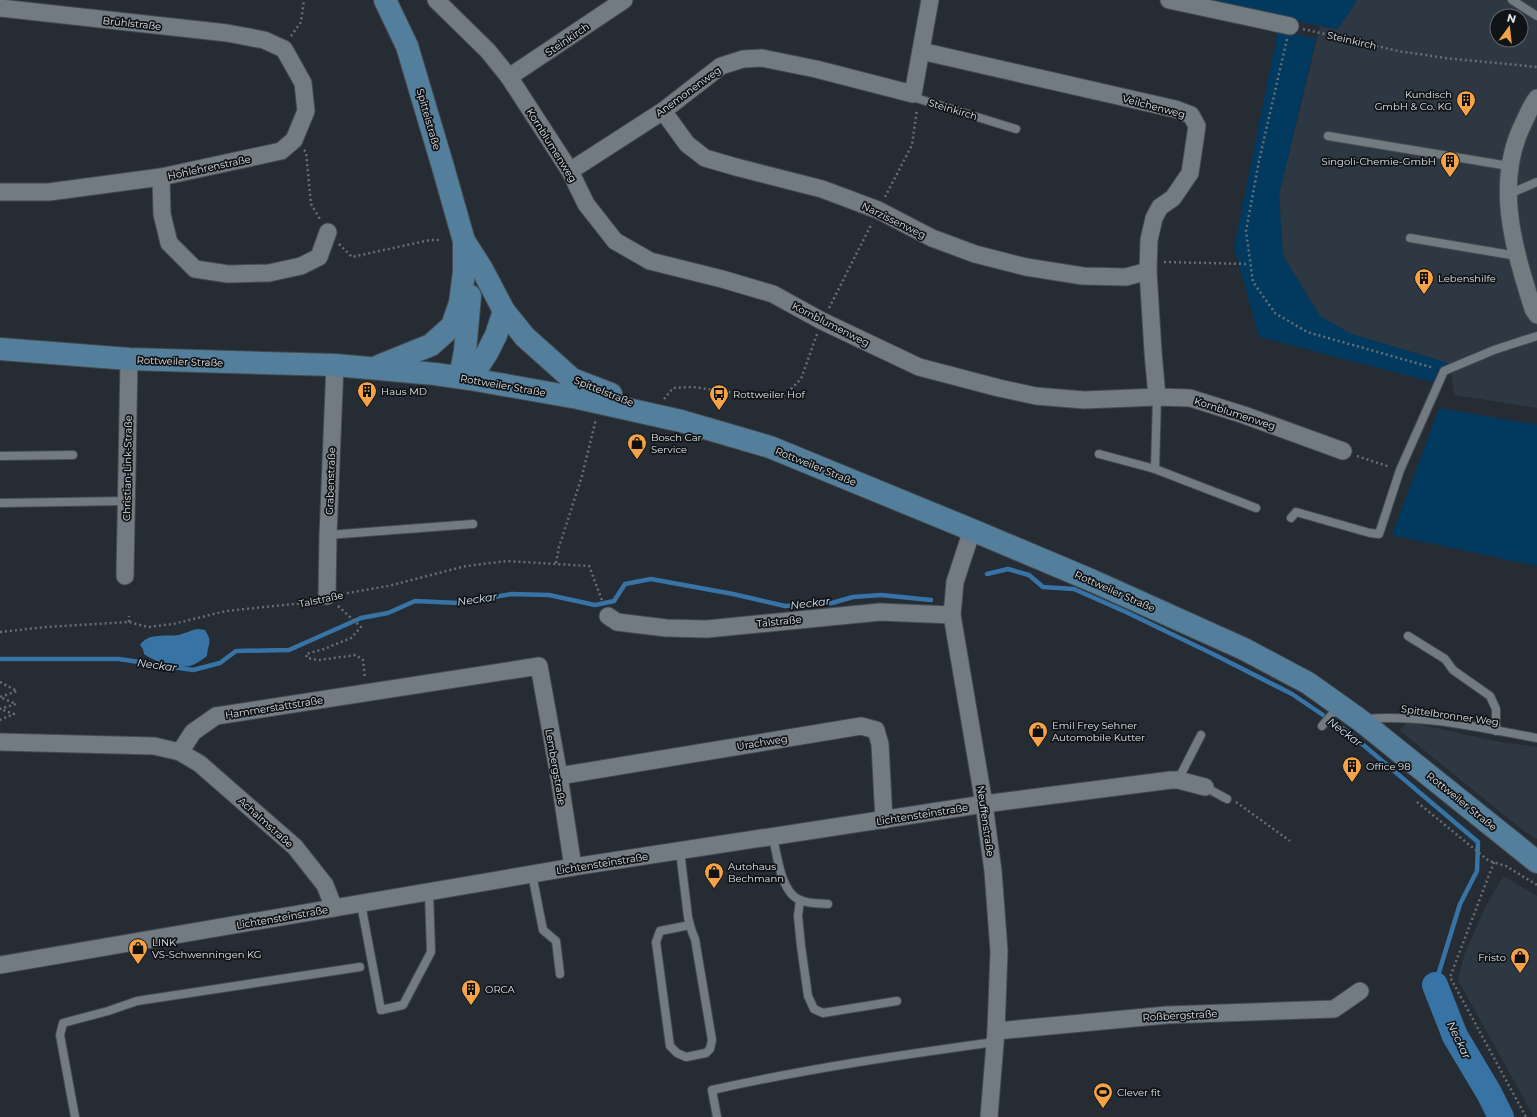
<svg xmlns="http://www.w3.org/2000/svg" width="1537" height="1117" viewBox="0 0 1537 1117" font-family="Montserrat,sans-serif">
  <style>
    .built { fill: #2d3843; fill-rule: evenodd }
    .green { fill: #023a5f }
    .water { fill: #3774a5 }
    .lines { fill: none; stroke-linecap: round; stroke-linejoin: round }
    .stream { stroke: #3774a5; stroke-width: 4.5 }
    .river { stroke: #3774a5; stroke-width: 26 }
    .service-casing { stroke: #444b4f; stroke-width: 10 }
    .minor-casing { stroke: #444b4f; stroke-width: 19 }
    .secondary-casing { stroke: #444b4f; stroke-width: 24 }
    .path { stroke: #686e74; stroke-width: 2.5; stroke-dasharray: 2 3; stroke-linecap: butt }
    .service { stroke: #727b82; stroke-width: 8 }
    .minor { stroke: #727b82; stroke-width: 17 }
    .secondary { stroke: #547f9c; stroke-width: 22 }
    .labels { text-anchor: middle; stroke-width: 3.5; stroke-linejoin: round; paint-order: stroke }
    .street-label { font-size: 10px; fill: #dee3e7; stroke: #111417 }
    .poi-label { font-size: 10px; fill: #dee3e7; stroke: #111417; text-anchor: start }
    .water-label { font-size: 11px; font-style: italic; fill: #d2e2f0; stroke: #111417 }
  </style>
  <rect width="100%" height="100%" fill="#252c33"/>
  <g class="built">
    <path d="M1357,0H1537V408L1454,395L1451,364L1349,333L1320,316L1283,256L1279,195L1320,26L1338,29ZM1497,16H1521V40H1497Z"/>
    <polygon points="1408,722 1500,742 1537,747 1537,839 1525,832 1399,730"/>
    <polygon points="1503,876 1537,896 1537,1117 1534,1117 1458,980 1464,955 1486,906"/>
  </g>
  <g class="green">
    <polygon points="1200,0 1357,0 1338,29 1320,26"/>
    <polygon points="1278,30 1316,39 1279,195 1283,256 1320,316 1349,333 1451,364 1440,384 1259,337 1234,247"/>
    <polygon points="1439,408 1537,425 1537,566 1392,535"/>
  </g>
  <path class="water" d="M198,629L205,630C213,643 208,643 207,656C202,660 196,664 190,666C176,669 155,662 144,654L143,649L140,645C148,632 167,637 179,635C186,633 191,630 198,629Z"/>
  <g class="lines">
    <g class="stream">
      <polyline points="987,574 1008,569 1029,575 1043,587 1074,589 1126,612 1213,654 1292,694 1348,732 1478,842 1477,871 1460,904 1435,985"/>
      <polyline points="0,659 119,659 193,670 220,663 236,651 289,650 361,618 388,613 415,601 459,603 511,594 549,595 595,605 614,601 625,584 651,579 733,594 785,606 832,603 853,597 881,595 931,600"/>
    </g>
    <polyline class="river" points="1435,985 1455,1036 1489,1093 1501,1117"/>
    <defs>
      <g id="service">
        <polyline points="1512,0 1537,16"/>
        <polyline points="913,94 919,99 1016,129"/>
        <polyline points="1328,136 1509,166"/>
        <polyline points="1509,194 1537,182"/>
        <polyline points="1410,238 1517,256"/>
        <polyline points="1099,454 1155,469 1256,508"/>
        <polyline points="0,456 73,455"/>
        <polyline points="1155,469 1157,397"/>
        <polyline points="0,503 125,501"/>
        <polyline points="1291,518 1296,512 1370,533 1379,534 1400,470 1444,371 1494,350 1537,336"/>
        <polyline points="328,535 473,524"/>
        <polyline points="1408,636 1445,659 1453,670 1490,696 1496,709 1496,731"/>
        <path d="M1366,719C1423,714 1481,728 1537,738"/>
        <polyline points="1322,726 1339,706"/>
        <polyline points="1178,780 1201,735"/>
        <polyline points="1205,787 1227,799"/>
        <path d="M773,837C777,855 781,893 800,900C808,904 819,903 828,904"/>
        <path d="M680,851L688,917C690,925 691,931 695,939L712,1040L710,1049L706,1053L686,1057L677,1053L670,1046L656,942L660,931L690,925"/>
        <polyline points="532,874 543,930 556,941 560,974"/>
        <polyline points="800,900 798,916 801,946 808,996 814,1009 823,1013 897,1001"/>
        <polyline points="361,904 381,1010 403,1005 431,952 429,892"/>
        <polyline points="75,1117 60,1035 63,1023 108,1011 137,1001 360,967"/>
        <path d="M717,1117L712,1090C805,1069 900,1055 995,1042"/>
      </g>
      <g id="minor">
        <polyline points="436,0 488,51 509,77 570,171 586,204 615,241 650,261 722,279 773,294 822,321 919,367 999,388 1036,396 1084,400 1157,397 1190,398 1244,415 1343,451"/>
        <polyline points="1169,0 1290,26"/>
        <polyline points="0,8 227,33 264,40 284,49 303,83 306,111 294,140 281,151 161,177 49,192 0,192"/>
        <polyline points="921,51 1175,109 1191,115 1197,126 1190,173 1173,198 1160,207 1154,218 1149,240 1148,271 1153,352 1157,397"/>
        <polyline points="509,77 624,0"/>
        <path d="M1537,98C1531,105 1528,114 1524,122C1493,183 1514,248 1533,309L1537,315"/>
        <polyline points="663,111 687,144 705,158 736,167 822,189 878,210 932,238 975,254 1026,267 1083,276 1126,277 1148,271"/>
        <polyline points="570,171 663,111 721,66 743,59 762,58 816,69 913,94 930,0"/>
        <polyline points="161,177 162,214 169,243 195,269 228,274 269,273 301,266 319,257 328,232"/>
        <polyline points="972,530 955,582 952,615 984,804 993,871 999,951 996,1031 989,1117"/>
        <polyline points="125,576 129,359"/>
        <polyline points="327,596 328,535 335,365"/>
        <polyline points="608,616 617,622 666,628 707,629 880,612 952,615"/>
        <polyline points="0,742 154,746 180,752 200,764 295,847 325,885 334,908"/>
        <polyline points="180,752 193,732 216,716 539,666 559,776 573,867"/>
        <polyline points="559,776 861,726 876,730 880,744 884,820"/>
        <polyline points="0,965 573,867 984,804 1171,780 1178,780 1205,787"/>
        <polyline points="996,1031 1167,1015 1334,1009 1360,991"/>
      </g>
      <g id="secondary">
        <polyline points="464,241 482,269 504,311 525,337 572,379 611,394"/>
        <polyline points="0,349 129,359 335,365 435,374 470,379 578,398 681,421 770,447 972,530 1093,581 1244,649 1308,683 1360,720 1537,862"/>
        <polyline points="379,366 431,345 452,326 460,303 464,272 464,241 443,167 407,46 385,0"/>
        <polyline points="460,377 465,351 470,296"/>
        <polyline points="470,379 487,353 496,335 504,311"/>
      </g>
    </defs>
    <use href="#service" class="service-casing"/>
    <use href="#minor" class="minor-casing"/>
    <use href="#secondary" class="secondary-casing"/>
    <g class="path">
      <polyline points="1303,29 1398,51 1445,58 1537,67"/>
      <polyline points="291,36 301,22 304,0"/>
      <polyline points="1287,39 1259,161 1246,231 1253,282 1275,313 1307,332 1434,368"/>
      <polyline points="304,150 306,152 311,204 320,219"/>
      <polyline points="885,197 912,145 917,109"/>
      <polyline points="339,244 352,257 430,240 441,240"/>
      <polyline points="1164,262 1249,264"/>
      <polyline points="829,308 872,223"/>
      <polyline points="664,399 673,388 693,387 764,397 786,394 801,379 817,334"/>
      <polyline points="1357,456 1390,467"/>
      <polyline points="556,563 559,547 582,476 596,419"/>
      <polyline points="342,594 388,586 466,566 507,561 589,566 603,603"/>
      <polyline points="338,606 361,627 351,638 324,649 306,654 307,658 319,660 356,655 363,660 365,678"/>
      <polyline points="129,622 129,616"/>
      <polyline points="0,632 46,627 129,622 148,627 173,624 226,611 314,602"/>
      <polyline points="0,682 17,691 0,697 16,704 0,709 14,714 0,720"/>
      <polyline points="1236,802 1290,841"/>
      <polyline points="1417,802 1489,861 1506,866 1537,885"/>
      <polyline points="1494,862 1450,977 1526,1117"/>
    </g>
    <use href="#service" class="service"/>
    <use href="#minor" class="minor"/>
    <use href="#secondary" class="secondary"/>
  </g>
  <defs>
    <symbol id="building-pin" viewBox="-11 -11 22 30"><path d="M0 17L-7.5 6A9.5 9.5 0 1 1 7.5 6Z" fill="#f5a346" stroke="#111417"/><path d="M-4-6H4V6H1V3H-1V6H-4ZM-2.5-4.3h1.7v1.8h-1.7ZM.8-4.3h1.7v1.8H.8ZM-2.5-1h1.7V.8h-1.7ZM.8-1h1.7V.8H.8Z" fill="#111"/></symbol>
    <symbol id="bus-pin" viewBox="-11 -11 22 30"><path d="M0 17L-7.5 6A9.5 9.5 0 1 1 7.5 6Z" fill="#f5a346" stroke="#111417"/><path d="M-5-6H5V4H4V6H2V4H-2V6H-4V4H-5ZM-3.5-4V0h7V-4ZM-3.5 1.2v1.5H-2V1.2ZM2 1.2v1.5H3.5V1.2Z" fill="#111"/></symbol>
    <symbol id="shop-pin" viewBox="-11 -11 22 30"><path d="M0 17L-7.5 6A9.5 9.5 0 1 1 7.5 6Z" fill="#f5a346" stroke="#111417"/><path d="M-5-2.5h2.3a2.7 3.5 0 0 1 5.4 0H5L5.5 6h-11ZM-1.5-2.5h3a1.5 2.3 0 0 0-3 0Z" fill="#111"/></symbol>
    <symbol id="stadium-pin" viewBox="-11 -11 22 30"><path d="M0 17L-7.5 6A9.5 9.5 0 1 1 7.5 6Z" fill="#f5a346" stroke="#111417"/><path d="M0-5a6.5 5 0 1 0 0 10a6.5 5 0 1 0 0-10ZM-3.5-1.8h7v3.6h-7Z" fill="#111"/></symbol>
  </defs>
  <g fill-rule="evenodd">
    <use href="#building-pin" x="1455" y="89" width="22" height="30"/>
    <use href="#building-pin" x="1439" y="150" width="22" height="30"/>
    <use href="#building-pin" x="1413" y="267" width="22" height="30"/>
    <use href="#building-pin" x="356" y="380" width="22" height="30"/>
    <use href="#bus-pin" x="708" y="383" width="22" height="30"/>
    <use href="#shop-pin" x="626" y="432" width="22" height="30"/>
    <use href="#shop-pin" x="1027" y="720" width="22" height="30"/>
    <use href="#building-pin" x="1341" y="755" width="22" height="30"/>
    <use href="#shop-pin" x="703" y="861" width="22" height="30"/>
    <use href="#shop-pin" x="127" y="937" width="22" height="30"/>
    <use href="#shop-pin" x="1509" y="946" width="22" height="30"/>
    <use href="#building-pin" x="460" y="978" width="22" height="30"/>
    <use href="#stadium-pin" x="1092" y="1081" width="22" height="30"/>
  </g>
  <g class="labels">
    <g class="street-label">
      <text transform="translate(132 23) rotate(6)" y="4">Brühlstraße</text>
      <text transform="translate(567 39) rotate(-34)" y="4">Steinkirch</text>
      <text transform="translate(1352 40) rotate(13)" y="4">Steinkirch</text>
      <text transform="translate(688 91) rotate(-36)" y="4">Anemonenweg</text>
      <text transform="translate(1154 106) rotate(15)" y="4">Veilchenweg</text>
      <text transform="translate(953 109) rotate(17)" y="4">Steinkirch</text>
      <text transform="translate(429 119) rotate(74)" y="4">Spittelstraße</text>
      <text transform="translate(552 145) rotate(58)" y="4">Kornblumenweg</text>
      <text transform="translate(209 167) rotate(-12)" y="4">Hohlehrenstraße</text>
      <text transform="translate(894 220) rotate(26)" y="4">Narzissenweg</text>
      <text transform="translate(831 324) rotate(27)" y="4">Kornblumenweg</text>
      <text transform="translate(180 361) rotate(2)" y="4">Rottweiler Straße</text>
      <text transform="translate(503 385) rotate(10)" y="4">Rottweiler Straße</text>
      <text transform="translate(604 391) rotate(22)" y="4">Spittelstraße</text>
      <text transform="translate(1235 413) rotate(18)" y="4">Kornblumenweg</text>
      <text transform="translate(816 466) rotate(22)" y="4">Rottweiler Straße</text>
      <text transform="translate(127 468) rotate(-89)" y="4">Christian-Link-Straße</text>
      <text transform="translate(330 481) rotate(-88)" y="4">Grabenstraße</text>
      <text transform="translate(1115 591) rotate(24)" y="4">Rottweiler Straße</text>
      <text transform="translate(321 599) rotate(-12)" y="4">Talstraße</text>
      <text transform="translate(779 621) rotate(-6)" y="4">Talstraße</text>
      <text transform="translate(274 707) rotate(-9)" y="4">Hammerstattstraße</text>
      <text transform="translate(1450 715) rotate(8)" y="4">Spittelbronner Weg</text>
      <text transform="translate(762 742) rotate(-9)" y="4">Urachweg</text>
      <text transform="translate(556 767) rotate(80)" y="4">Lembergstraße</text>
      <text transform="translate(1462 801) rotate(39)" y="4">Rottweiler Straße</text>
      <text transform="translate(922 814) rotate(-9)" y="4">Lichtensteinstraße</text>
      <text transform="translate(986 821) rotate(82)" y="4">Neuffenstraße</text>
      <text transform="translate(266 822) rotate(42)" y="4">Achalmstraße</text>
      <text transform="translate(602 863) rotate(-9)" y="4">Lichtensteinstraße</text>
      <text transform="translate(282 917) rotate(-10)" y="4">Lichtensteinstraße</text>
      <text transform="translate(1180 1015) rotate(-3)" y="4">Roßbergstraße</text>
    </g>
    <g class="poi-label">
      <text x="1452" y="98" text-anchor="end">Kundisch<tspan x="1452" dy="12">GmbH &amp; Co. KG</tspan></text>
      <text x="1436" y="165" text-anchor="end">Singoli-Chemie-GmbH</text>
      <text x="1438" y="282">Lebenshilfe</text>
      <text x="381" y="395">Haus MD</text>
      <text x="733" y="398">Rottweiler Hof</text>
      <text x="651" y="441">Bosch Car<tspan x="651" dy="12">Service</tspan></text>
      <text x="1052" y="729">Emil Frey Sehner<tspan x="1052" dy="12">Automobile Kutter</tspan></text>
      <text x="1366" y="770">Office 98</text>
      <text x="728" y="870">Autohaus<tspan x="728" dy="12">Bechmann</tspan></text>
      <text x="152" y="946">LINK<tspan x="152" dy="12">VS-Schwenningen KG</tspan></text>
      <text x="1506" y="961" text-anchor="end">Fristo</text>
      <text x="485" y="993">ORCA</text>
      <text x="1117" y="1096">Clever fit</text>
    </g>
    <g class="water-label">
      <text transform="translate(477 599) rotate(-8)" y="4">Neckar</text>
      <text transform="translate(810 603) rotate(-7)" y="4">Neckar</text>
      <text transform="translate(157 665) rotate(8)" y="4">Neckar</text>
      <text transform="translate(1345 732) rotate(37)" y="4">Neckar</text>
      <text transform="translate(1459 1040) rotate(64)" y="4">Neckar</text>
    </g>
  </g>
  <g transform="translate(1509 28) rotate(15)"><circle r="19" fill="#111417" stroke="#63676a"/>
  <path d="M0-3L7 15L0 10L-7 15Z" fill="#f5a346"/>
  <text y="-6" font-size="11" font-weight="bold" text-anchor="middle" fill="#dee3e7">N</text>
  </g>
</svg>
